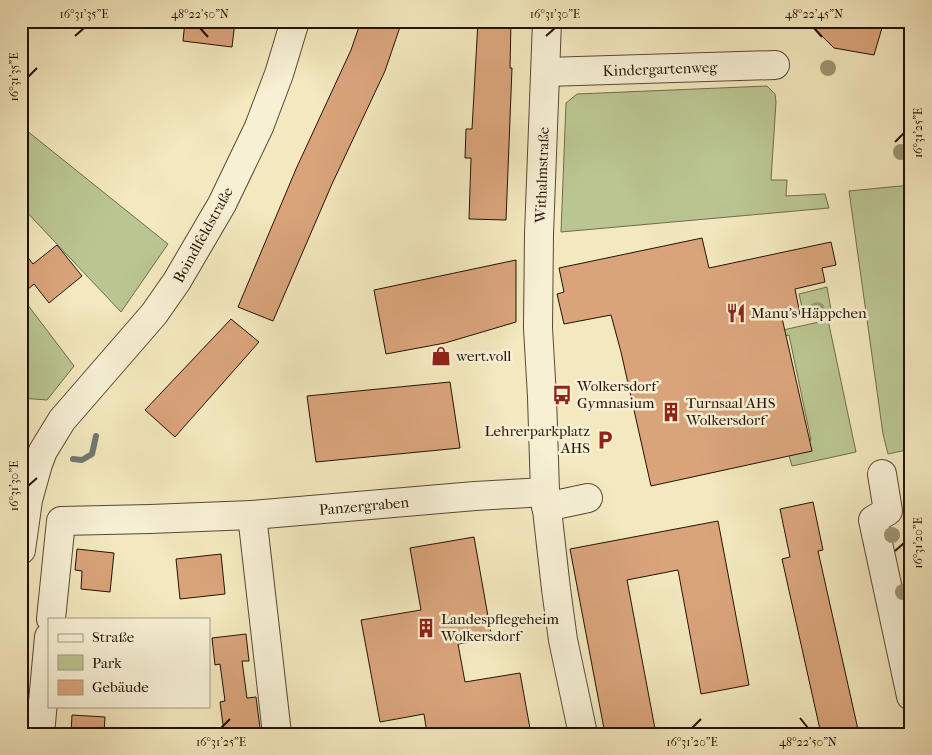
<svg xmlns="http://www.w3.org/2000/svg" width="932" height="755" viewBox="0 0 932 755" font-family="'IM FELL French Canon',serif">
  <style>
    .green { fill: #bac692; stroke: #6f6c4c }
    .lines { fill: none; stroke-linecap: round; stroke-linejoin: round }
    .stream { stroke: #6e7972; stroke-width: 6 }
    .building { fill: #daa47b; stroke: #241205 }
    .minor-casing { stroke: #584833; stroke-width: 30 }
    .minor { stroke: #f7f0d5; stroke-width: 28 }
    .tree { fill: #9e9573 }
    .ticks { fill: none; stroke: #241205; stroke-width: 2 }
    .labels { text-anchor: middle; stroke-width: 5; stroke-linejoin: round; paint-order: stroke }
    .street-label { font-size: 15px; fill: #241205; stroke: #f7f0d5 }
    .poi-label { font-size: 15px; fill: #241205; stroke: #f7f0d5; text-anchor: start }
    .neatline { fill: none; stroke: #241205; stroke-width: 2 }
    .ticks-label { font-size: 12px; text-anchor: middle; fill: #241205 }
  </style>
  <rect width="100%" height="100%" fill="#f3e8be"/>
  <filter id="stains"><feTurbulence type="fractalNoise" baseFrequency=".004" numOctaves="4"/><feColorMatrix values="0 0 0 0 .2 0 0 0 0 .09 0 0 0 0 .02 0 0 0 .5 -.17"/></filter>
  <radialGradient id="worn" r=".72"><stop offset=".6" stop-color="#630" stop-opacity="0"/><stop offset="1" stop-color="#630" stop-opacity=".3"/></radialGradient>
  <g class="green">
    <polygon points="767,86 775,94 776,102 771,180 787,180 786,196 825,194 829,208 561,232 566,103 577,94"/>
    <polygon points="21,126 168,244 121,312 21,206"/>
    <polygon points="911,185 911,449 888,454 883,434 849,191"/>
    <polygon points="827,287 831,310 804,316 799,294"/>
    <polygon points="21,296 74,366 47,400 21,398"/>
    <polygon points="828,320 856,452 792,466 786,445 811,440 789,335 775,338 774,332"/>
  </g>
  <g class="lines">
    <polyline class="stream" points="73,459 82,460 92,454 96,436"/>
  </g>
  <g class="building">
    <polygon points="185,21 235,21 232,47 183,41"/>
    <polygon points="361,21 402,21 385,71 332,184 273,321 238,307 296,169 351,50"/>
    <polygon points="478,21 511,21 510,68 512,68 506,220 469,219 471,158 465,158 466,129 472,129"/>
    <polygon points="807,21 884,21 874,55 834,48"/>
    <polygon points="702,238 709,268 831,242 836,265 822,268 825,282 795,289 800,314 782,318 812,451 651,486 621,352 611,315 564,324 557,294 564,292 559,268"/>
    <polygon points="57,245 82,276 49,303 34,284 21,295 21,249 33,264"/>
    <polygon points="516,260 516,322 445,343 386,354 374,290"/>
    <polygon points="231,319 259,342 175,437 145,410"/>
    <polygon points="450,382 460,448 316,462 307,396"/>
    <polygon points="813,502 823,550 818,551 859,734 821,734 782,559 790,557 780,509"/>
    <polygon points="718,521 749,685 701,694 678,570 627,580 656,734 605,734 570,549"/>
    <polygon points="474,537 492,639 458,644 465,682 520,673 531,734 427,734 424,714 380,722 361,620 421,610 410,548"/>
    <polygon points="77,549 114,553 110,592 81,589 82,571 75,570"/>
    <polygon points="221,554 225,594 180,599 176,559"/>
    <polygon points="246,634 249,661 242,661 247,698 256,697 260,728 251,728 247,734 237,734 234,730 224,732 220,702 225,701 220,664 215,665 212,638"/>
    <polygon points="72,715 105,717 104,734 71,734"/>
  </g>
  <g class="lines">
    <defs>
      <g id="minor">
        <polyline points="547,21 539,234 538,328 542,397 545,492 556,589 563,640 583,734"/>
        <polyline points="546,72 775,65"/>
        <polyline points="882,474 888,511 873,520 911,696"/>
        <polyline points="546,507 588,498"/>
        <polyline points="252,515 277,734"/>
        <polyline points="21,550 28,500 38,464 43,451 62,420 154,314 177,281 222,204 259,127 279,74 295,21"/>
        <polyline points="51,619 61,521 150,519 252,515 475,496 545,492"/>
        <polyline points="40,734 49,637"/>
      </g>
    </defs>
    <use href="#minor" class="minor-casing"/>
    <use href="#minor" class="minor"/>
  </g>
  <g class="tree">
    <circle cx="828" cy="68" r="8"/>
    <circle cx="901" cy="152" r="8"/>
    <circle cx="817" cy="310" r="8"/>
    <circle cx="892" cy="535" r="8"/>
    <circle cx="903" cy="592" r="8"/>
  </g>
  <path class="ticks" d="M200,28L208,37M814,28L822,37M75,36L84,28M546,36L555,28M28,77L37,68M895,142L904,133M28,486L37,478M895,551L904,543M800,718L808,728M221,728L230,719M692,728L701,719"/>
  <defs>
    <symbol id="restaurant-bare" viewBox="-9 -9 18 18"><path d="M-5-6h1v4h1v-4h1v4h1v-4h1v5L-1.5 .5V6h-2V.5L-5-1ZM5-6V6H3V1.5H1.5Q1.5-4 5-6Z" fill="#8f2418" stroke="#f7f0d5" stroke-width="2.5" paint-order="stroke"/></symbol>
    <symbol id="shop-bare" viewBox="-9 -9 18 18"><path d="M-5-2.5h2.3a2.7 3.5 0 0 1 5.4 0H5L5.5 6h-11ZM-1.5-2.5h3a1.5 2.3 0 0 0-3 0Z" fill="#8f2418" stroke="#f7f0d5" stroke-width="2.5" paint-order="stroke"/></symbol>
    <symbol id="bus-bare" viewBox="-9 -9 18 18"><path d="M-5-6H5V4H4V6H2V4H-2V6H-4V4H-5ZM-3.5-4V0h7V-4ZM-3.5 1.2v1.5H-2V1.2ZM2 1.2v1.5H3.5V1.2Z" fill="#8f2418" stroke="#f7f0d5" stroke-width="2.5" paint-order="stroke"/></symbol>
    <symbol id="building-bare" viewBox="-9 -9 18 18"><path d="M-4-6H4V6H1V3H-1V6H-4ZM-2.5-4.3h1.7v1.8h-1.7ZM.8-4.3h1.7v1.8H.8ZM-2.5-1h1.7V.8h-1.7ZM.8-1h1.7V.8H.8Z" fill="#8f2418" stroke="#f7f0d5" stroke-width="2.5" paint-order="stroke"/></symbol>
    <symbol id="parking-bare" viewBox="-9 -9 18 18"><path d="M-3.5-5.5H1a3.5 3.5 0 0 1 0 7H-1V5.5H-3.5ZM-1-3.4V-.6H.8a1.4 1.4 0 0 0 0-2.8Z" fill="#8f2418" stroke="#f7f0d5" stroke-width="2.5" paint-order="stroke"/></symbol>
  </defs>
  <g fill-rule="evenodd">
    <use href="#restaurant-bare" x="722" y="299" width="28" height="28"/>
    <use href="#shop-bare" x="427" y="342" width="28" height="28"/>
    <use href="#bus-bare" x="548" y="381" width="28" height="28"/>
    <use href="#building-bare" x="657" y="398" width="28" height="28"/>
    <use href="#parking-bare" x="591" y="426" width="28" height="28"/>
    <use href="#building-bare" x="412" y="614" width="28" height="28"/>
  </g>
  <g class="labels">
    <g class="street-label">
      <text transform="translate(660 69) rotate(-2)" y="5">Kindergartenweg</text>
      <text transform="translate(542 175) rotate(-88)" y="5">Withalmstraße</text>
      <text transform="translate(203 235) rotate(-61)" y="5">Boindlfeldstraße</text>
      <text transform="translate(364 506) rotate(-5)" y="5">Panzergraben</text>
    </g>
    <g class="poi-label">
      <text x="751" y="318">Manu's Häppchen</text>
      <text x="456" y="361">wert.voll</text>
      <text x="577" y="391">Wolkersdorf<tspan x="577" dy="17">Gymnasium</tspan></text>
      <text x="686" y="408">Turnsaal AHS<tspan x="686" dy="17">Wolkersdorf</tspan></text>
      <text x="590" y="436" text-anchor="end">Lehrerparkplatz<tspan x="590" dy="17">AHS</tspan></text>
      <text x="441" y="624">Landespflegeheim<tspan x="441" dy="17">Wolkersdorf</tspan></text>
    </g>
  </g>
  <rect width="932" height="755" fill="none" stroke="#f3e8be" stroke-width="55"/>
  <rect x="48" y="618" width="162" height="90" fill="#f7f0d5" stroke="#a39782"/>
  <rect x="58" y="634" width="25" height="8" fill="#f7f0d5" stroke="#a39782"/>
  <text x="92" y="642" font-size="15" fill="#241205">Straße</text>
  <rect x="58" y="655" width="25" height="15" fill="#bac692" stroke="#a39782"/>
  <text x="92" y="668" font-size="15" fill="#241205">Park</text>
  <rect x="58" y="680" width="25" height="15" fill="#daa47b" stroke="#a39782"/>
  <text x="92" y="692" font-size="15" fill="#241205">Gebäude</text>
  <rect x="28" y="28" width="876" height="700" class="neatline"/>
  <g class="ticks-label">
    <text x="84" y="18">16°31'35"E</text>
    <text x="200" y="18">48°22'50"N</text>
    <text x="555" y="18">16°31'30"E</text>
    <text x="814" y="18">48°22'45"N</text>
    <text transform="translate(14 77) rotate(-90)" y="4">16°31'35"E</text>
    <text transform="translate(918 133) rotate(-90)" y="4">16°31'25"E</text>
    <text transform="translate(14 486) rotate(-90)" y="4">16°31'30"E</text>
    <text transform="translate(918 543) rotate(-90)" y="4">16°31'20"E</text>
    <text x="221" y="746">16°31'25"E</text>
    <text x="692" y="746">16°31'20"E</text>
    <text x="808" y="746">48°22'50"N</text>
  </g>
  <rect width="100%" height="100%" filter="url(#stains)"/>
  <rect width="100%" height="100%" fill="url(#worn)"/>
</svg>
